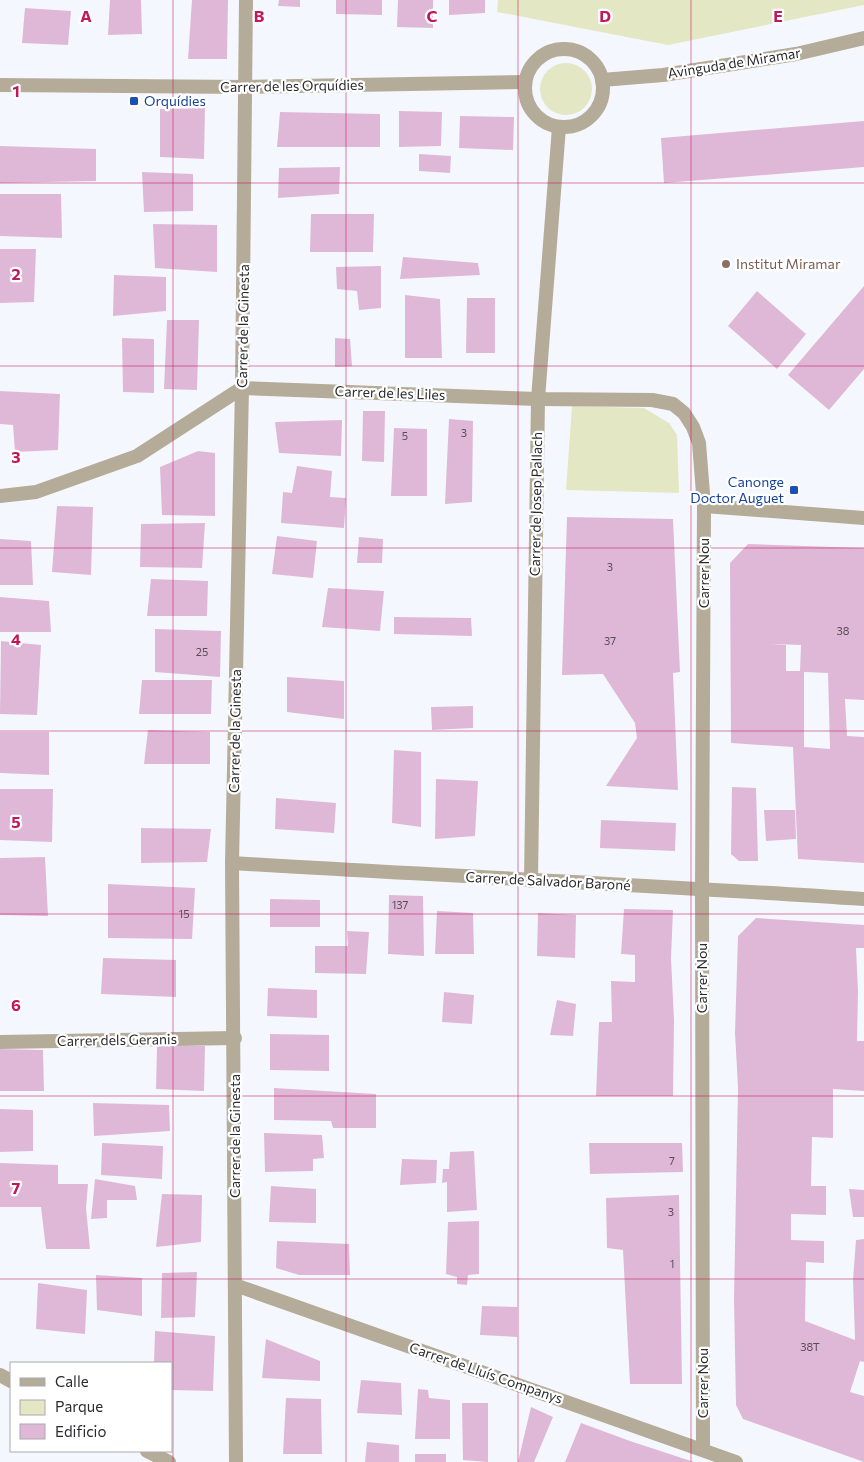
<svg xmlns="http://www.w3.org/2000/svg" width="864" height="1462" viewBox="0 0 864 1462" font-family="Commissioner,sans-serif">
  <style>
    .green { fill: #e4e7c4 }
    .building { fill: #e0b8d7; fill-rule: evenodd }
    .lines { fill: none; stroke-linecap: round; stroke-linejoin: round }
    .minor { stroke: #b5ab99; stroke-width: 14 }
    .grid { fill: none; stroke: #c2185b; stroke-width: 1; stroke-opacity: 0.55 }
    .transit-dot { fill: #1a4fb4; stroke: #fff; stroke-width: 2 }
    .education-dot { fill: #8d6e63; stroke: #fff; stroke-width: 2 }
    .labels { text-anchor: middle; stroke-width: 4.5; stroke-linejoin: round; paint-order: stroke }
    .number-label { font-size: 11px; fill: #584e58 }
    .street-label { font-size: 14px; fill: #2a2b2e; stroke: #fff }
    .transit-label { font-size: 14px; fill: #164399; stroke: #fff; text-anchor: start }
    .education-label { font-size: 14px; fill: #785e54; stroke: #fff; text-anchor: start }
    .grid-label { font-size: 16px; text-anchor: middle; font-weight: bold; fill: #c2185b; stroke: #fff; stroke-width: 4.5; stroke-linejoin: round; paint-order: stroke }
  </style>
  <rect width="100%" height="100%" fill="#f4f8fe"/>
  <g class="green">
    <polygon points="498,0 864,0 864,5 668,45 497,12"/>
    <circle cx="566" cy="89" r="26"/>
    <polygon points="572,406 644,408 669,423 677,435 679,493 566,490"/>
  </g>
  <g class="building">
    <polygon points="110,0 141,0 142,34 108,35"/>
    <polygon points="192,0 228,0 227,59 188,59"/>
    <polygon points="279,0 300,0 300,7 278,6"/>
    <polygon points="336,0 382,0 382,15 336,14"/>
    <polygon points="398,0 433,0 433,28 397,27"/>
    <polygon points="449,0 485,0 485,13 449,15"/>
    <polygon points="25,8 71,11 68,45 22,43"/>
    <polygon points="205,108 204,159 160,157 160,109"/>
    <polygon points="399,111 442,112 441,146 399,147"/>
    <polygon points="280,112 380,114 380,147 277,147"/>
    <polygon points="460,116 514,117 513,150 459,148"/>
    <polygon points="864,121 864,167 664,183 661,138"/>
    <polygon points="0,146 96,149 96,181 0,183"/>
    <polygon points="419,154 451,156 450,173 419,171"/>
    <polygon points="340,167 339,194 278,198 279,168"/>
    <polygon points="142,172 193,174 193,211 144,212"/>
    <polygon points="0,194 61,194 62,238 0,236"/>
    <polygon points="311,214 374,214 373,252 310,252"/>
    <polygon points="153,224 217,225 217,272 155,268"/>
    <polygon points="0,249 36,249 34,302 0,303"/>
    <polygon points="403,257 478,263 480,275 400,279"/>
    <polygon points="381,266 381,308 359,310 357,291 337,289 336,267"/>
    <polygon points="114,275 166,277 166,311 113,316"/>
    <polygon points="864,286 864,369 829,410 788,375"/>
    <polygon points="757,291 806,334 777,369 728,326"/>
    <polygon points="405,295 440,299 442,358 405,358"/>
    <polygon points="467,298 495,298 495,353 466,353"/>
    <polygon points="167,320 199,320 197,390 164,389"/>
    <polygon points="122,338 154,339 154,393 123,392"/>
    <polygon points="335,338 350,339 352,366 335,367"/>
    <polygon points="0,391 60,394 58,450 15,452 13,425 0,424"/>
    <polygon points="363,411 385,411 384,462 362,461"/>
    <polygon points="449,419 473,421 472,502 445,504"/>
    <polygon points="342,420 341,456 279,453 275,422"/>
    <polygon points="394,428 427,429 427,496 391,496"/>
    <polygon points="198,451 215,453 215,516 162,515 160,467"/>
    <polygon points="297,466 332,471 330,497 346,498 344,528 281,523 283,492 292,493"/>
    <polygon points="57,506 93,507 91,575 52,572"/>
    <polygon points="567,517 673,519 680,672 673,673 678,790 606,786 637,738 635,723 603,674 562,675"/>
    <polygon points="205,523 202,568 140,567 141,524"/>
    <polygon points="277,536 317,541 313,578 272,574"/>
    <polygon points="359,537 383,539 382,563 357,563"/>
    <polygon points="0,539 31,541 33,585 0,585"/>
    <path d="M748,544L864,548V700L845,699L847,736L864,737V863L798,859L793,747L731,743L730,563ZM772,644L801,645L800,671H786V645ZM804,672L828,673L830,749L804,747Z"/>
    <polygon points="151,579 208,581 207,616 147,616"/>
    <polygon points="328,588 384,591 380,631 322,627"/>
    <polygon points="0,597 49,601 51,632 0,632"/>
    <polygon points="394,617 471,618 472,636 394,634"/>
    <polygon points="155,629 221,631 220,677 155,672"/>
    <polygon points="1,641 41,645 37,715 0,714"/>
    <polygon points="287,677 344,681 344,719 287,712"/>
    <polygon points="142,680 212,680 211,714 139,714"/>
    <polygon points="473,706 473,728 432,730 431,707"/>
    <polygon points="148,730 210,732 210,764 144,764"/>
    <polygon points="0,732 49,732 49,775 0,773"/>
    <polygon points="394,750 421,752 421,827 392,823"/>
    <polygon points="436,779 478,781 475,836 435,839"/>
    <polygon points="732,787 756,788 758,861 739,861 731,854"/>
    <polygon points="0,789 53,789 52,842 0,840"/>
    <polygon points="276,798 336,803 334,833 275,829"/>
    <polygon points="764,810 795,810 796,839 766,841"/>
    <polygon points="601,820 676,823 675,851 600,848"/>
    <polygon points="141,828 211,829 207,862 141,863"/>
    <polygon points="45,857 48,916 0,915 0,858"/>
    <polygon points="108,884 195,888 192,939 108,938"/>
    <polygon points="389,895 423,896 424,956 388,954"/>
    <polygon points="270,899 320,900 320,927 270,927"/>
    <polygon points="624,909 673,910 671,958 674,1020 673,1096 596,1096 599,1022 612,1022 611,981 635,982 635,955 621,954"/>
    <polygon points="437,911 473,913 474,954 435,954"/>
    <polygon points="538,913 576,915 575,958 537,956"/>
    <polygon points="756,918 864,925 864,948 856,948 858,991 857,1041 864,1041 864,1091 833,1089 833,1138 812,1137 811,1186 826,1186 826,1215 791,1214 791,1240 824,1241 824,1263 806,1262 805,1321 855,1340 853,1280 856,1240 864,1239 864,1362 860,1361 850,1392 864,1396 864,1462 743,1419 736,1405 734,1299 738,1087 735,1033 738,936"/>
    <polygon points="347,931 369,932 366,974 315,973 315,946 348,946"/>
    <polygon points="103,958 176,960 176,997 101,994"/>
    <polygon points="268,988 317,990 317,1018 267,1016"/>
    <polygon points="444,992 474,995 472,1024 442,1022"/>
    <polygon points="557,1000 576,1004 573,1036 550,1035"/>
    <polygon points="270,1034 329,1035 329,1071 270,1070"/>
    <polygon points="157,1046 205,1046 204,1091 156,1089"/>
    <polygon points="0,1049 43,1050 44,1091 0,1091"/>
    <polygon points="274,1088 376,1094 376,1128 333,1128 331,1121 274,1120"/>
    <polygon points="93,1103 169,1105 170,1131 94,1136"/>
    <polygon points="0,1109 33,1110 33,1151 0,1152"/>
    <polygon points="264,1133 322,1135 324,1158 313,1159 313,1171 265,1172"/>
    <polygon points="102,1143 163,1146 162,1179 101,1175"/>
    <polygon points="589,1143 682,1143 683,1172 590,1174"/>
    <polygon points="474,1151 477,1210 447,1212 447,1182 442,1183 443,1169 449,1169 450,1152"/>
    <polygon points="402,1159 437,1160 436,1183 400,1185"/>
    <polygon points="0,1163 58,1165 58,1184 88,1184 86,1208 90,1249 46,1249 41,1207 0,1207"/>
    <polygon points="95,1179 135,1186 137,1200 107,1200 107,1218 91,1219"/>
    <polygon points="271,1186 316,1189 316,1223 269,1222"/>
    <polygon points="849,1189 864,1190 864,1217 853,1217"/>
    <polygon points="162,1194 202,1195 201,1242 156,1247"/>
    <polygon points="679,1195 682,1384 630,1384 623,1250 607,1248 606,1198"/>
    <polygon points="479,1221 479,1274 468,1275 467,1285 457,1284 457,1277 446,1274 448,1222"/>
    <polygon points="277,1241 349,1244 350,1275 299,1275 276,1268"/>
    <polygon points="197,1272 195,1317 161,1318 162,1273"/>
    <polygon points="96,1275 142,1278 142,1316 97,1310"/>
    <polygon points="38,1283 87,1290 85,1334 36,1329"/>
    <polygon points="482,1306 517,1307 517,1337 480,1335"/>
    <polygon points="155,1331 215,1336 213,1391 171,1390 171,1363 154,1363"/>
    <polygon points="266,1339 320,1361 320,1381 262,1378"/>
    <polygon points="361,1380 401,1383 402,1415 357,1413"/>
    <polygon points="418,1389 428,1390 429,1398 450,1400 450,1439 415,1439"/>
    <polygon points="286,1398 321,1399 322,1454 283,1454"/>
    <polygon points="462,1403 488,1403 488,1462 463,1460"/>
    <polygon points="531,1407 553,1417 534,1462 518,1462"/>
    <polygon points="581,1423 630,1441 694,1462 565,1462"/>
    <polygon points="367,1442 399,1445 399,1462 365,1462"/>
    <rect x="415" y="1454" width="31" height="8"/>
  </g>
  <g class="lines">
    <g class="minor">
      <circle cx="564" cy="88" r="39"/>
      <polyline points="602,80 663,75 796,54 864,38"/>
      <polyline points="0,85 245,87 525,82"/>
      <polyline points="0,496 36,492 137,456 242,388 538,399 652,400 673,404 684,413 693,427 699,443 704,506 702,888 703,1449"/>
      <polyline points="704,506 864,518"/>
      <path d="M232,863C443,876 654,885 864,899"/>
      <polyline points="531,881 538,399 559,127"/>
      <polyline points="0,1042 235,1038"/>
      <polyline points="235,1285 736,1462"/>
      <polyline points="0,1375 11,1381"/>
      <polyline points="147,1451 169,1462"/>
      <polyline points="236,1462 232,863 242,388 246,0"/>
    </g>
  </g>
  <path class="grid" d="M173,0V1462M346,0V1462M518,0V1462M691,0V1462M0,183H864M0,366H864M0,548H864M0,731H864M0,914H864M0,1096H864M0,1279H864"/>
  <g class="transit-dot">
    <rect x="129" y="96" width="10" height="10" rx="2.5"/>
    <rect x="789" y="485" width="10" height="10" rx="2.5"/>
  </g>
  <circle class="education-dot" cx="726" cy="264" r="5"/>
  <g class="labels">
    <g class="number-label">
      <text x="464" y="437">3</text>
      <text x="405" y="440">5</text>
      <text x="610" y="571">3</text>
      <text x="843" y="635">38</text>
      <text x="610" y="645">37</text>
      <text x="202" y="656">25</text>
      <text x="400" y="909">137</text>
      <text x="184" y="918">15</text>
      <text x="672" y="1165">7</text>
      <text x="671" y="1216">3</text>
      <text x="672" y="1268">1</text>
      <text x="810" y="1351">38T</text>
    </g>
    <g class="street-label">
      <text transform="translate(734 63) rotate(-9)" y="5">Avinguda de Miramar</text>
      <text transform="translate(292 86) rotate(-1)" y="5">Carrer de les Orquídies</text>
      <text transform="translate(243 326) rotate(-89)" y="5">Carrer de la Ginesta</text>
      <text transform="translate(390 393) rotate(2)" y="5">Carrer de les Liles</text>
      <text transform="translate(536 504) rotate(-89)" y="5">Carrer de Josep Pallach</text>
      <text transform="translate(704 573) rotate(-90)" y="5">Carrer Nou</text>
      <text transform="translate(235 731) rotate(-89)" y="5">Carrer de la Ginesta</text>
      <text transform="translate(548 881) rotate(3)" y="5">Carrer de Salvador Baroné</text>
      <text transform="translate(702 978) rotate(-90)" y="5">Carrer Nou</text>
      <text transform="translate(117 1040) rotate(-1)" y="5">Carrer dels Geranis</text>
      <text transform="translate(235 1136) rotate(-90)" y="5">Carrer de la Ginesta</text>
      <text transform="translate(486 1373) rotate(19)" y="5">Carrer de Lluís Companys</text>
      <text transform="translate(703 1383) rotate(-90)" y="5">Carrer Nou</text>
    </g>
    <g class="transit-label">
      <text x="144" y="106">Orquídies</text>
      <text x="784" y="487" text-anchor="end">Canonge<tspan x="784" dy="16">Doctor Auguet</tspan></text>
    </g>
    <g class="education-label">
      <text x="736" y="269">Institut Miramar</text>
    </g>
  </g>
  <g class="grid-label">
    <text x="86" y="22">A</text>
    <text x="259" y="22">B</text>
    <text x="432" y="22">C</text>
    <text x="605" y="22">D</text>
    <text x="778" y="22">E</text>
    <text x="16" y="97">1</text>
    <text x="16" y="280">2</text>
    <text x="16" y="463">3</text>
    <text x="16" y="645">4</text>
    <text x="16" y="828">5</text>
    <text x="16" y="1011">6</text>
    <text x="16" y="1194">7</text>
  </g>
  <rect x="10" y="1362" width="162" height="90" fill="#ffffff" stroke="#aaaaab"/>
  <rect x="20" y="1378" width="25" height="8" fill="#b5ab99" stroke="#aaaaab"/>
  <text x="55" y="1387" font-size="15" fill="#2a2b2e">Calle</text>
  <rect x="20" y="1400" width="25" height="15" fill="#e4e7c4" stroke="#aaaaab"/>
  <text x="55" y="1412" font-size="15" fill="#2a2b2e">Parque</text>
  <rect x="20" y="1424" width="25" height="15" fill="#e0b8d7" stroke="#aaaaab"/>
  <text x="55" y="1437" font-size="15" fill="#2a2b2e">Edificio</text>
</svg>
